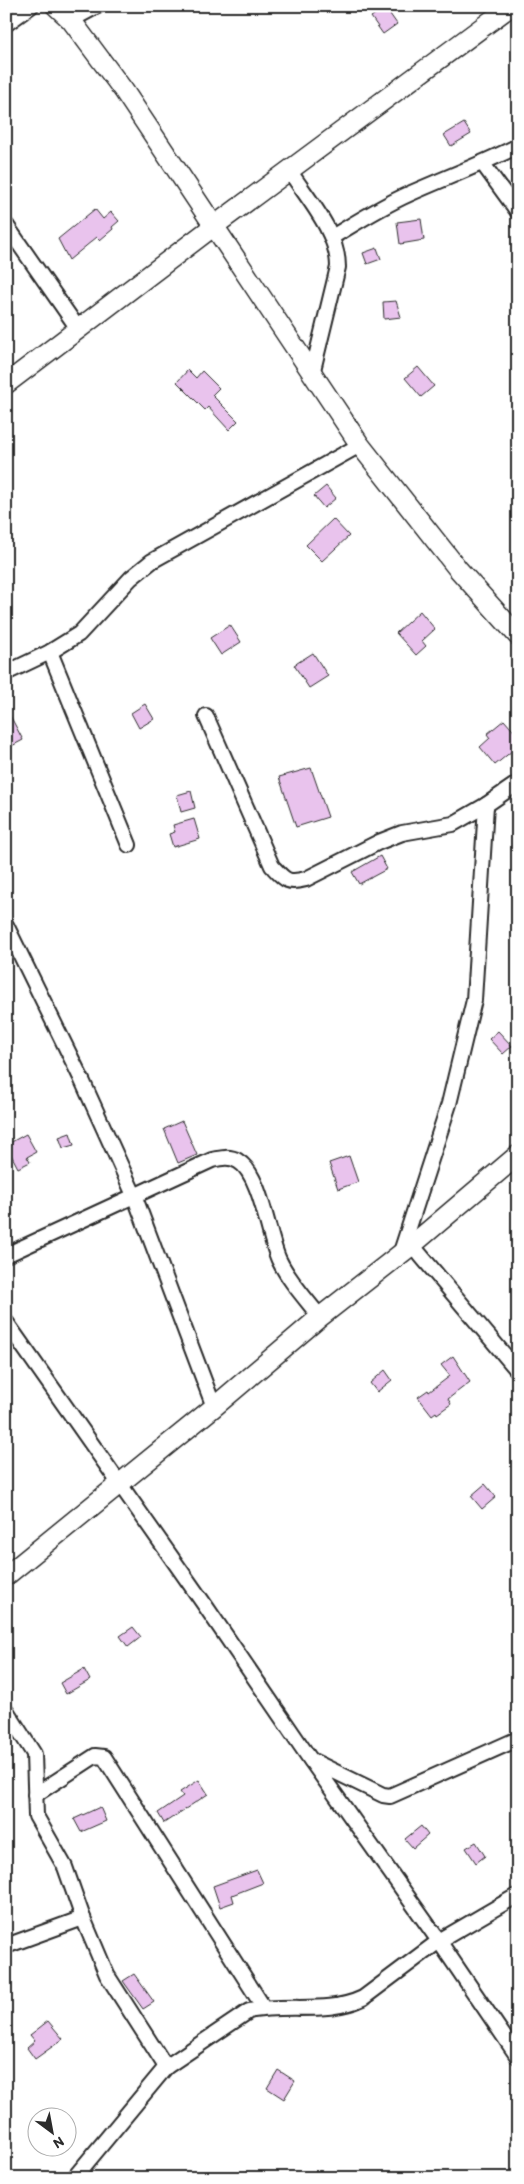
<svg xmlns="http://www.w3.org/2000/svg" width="524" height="2184" viewBox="0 0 524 2184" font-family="Itim,sans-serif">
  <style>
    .building { fill: #e9c3ed; stroke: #2b2b2b }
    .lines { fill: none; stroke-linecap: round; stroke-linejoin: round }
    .street-casing { stroke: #2b2b2b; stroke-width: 18 }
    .secondary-casing { stroke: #2b2b2b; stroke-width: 22 }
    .street { stroke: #fff; stroke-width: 14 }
    .secondary { stroke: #fff; stroke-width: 19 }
  </style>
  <rect width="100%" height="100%" fill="#fff"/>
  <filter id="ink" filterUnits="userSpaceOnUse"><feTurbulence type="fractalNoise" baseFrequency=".02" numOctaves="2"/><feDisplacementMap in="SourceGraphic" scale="10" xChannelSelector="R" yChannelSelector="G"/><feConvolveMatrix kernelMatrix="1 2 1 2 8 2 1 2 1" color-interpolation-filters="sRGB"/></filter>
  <g filter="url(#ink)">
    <g class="building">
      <polygon points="385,7 397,24 383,34 371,17"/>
      <polygon points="464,123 471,134 451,146 444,135"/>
      <polygon points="95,209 103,219 111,212 119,221 112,227 113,229 100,240 97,237 69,260 58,239"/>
      <polygon points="421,219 424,240 400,244 397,222"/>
      <polygon points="377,248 381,259 367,264 363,253"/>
      <polygon points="396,301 401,317 384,319 383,302"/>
      <polygon points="418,367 434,386 421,397 405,378"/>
      <polygon points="188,370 196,378 202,371 219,388 212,395 238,421 229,430 208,407 205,410 177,382"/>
      <polygon points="326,486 336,498 324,508 314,496"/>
      <polygon points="333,519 349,536 322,561 306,545"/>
      <polygon points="420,611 435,629 422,641 426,646 416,655 396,633"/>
      <polygon points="230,625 241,642 221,655 210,638"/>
      <polygon points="313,653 328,676 309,688 294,665"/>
      <polygon points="145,704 154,719 139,728 131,713"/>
      <polygon points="6,708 23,740 6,749"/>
      <polygon points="504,720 518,736 518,746 495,765 480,747 490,738 487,734"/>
      <polygon points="311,768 328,817 296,827 279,777"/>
      <polygon points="191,791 195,808 181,812 177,795"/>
      <polygon points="194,819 200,839 173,847 169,834 175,832 173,825"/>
      <polygon points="380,856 387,869 359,884 352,872"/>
      <polygon points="498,1031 512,1046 503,1054 489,1039"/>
      <polygon points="182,1121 197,1155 178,1163 164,1129"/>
      <polygon points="70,1133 74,1145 63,1148 59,1137"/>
      <polygon points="26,1134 36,1152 27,1157 30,1162 18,1168 6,1145"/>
      <polygon points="349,1156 358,1182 338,1189 329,1163"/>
      <polygon points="453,1356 470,1382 448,1399 451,1404 437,1414 436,1412 432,1415 418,1397 428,1390 429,1392 450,1376 441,1365"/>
      <polygon points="385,1370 392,1380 377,1392 370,1383"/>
      <polygon points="485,1484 496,1497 482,1509 471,1496"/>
      <polygon points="133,1627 141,1637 128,1647 120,1636"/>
      <polygon points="84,1669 90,1680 66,1694 60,1683"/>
      <polygon points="199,1780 208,1794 164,1823 158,1813 183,1796 180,1792"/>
      <polygon points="100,1807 106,1821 81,1832 74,1819"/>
      <polygon points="421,1826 428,1835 413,1848 405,1839"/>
      <polygon points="476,1842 485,1856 476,1863 466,1848"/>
      <polygon points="257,1870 263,1883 232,1895 234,1902 220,1907 213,1886"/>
      <polygon points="134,1974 154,2002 143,2009 123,1981"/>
      <polygon points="48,2021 63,2039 35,2059 27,2048 35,2041 30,2035"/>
      <polygon points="278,2070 295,2081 284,2099 267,2088"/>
    </g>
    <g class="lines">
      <defs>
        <g id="street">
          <polyline points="71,20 97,6"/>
          <polyline points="6,24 31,6"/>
          <polyline points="483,164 518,212"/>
          <path d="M289,170C307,198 338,232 338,267L312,374"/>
          <polyline points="6,225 79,330"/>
          <path d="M332,237C357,222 382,206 409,194C445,178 482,164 518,146"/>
          <polyline points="50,652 129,845"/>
          <polyline points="6,673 50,652 79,634 131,578 152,561 360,445"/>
          <path d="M206,716L272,866C285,880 287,884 306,879L379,842L402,833L453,824L486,805L518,783"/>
          <polyline points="6,925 81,1078 134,1195 214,1407"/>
          <polyline points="412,1245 518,1371"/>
          <path d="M6,1255L212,1160C221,1158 230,1156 238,1161C261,1174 268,1237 279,1260C289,1281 306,1299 320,1317"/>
          <polyline points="400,1255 449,1104 474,1000 486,805"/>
          <polyline points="6,1322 202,1601 310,1759 439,1941 518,2057"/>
          <polyline points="6,1710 34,1754 36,1816 65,1867 83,1918 107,1975 166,2067"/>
          <polyline points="311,1760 383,1795 390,1796 518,1739"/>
          <polyline points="35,1795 95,1756 104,1757 264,2008"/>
          <polyline points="6,1946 83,1918"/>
          <path d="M74,2178L166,2067L249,2011C287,2003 327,2015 363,1998L439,1941L518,1895"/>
        </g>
        <g id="secondary">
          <polyline points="56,6 71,20 124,91 360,445 458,569 518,636"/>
          <polyline points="6,384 214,226 511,6"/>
          <polyline points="6,1576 214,1407 320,1317 412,1245 518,1155"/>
        </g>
      </defs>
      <use href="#street" class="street-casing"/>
      <use href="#secondary" class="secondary-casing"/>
      <use href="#street" class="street"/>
      <use href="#secondary" class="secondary"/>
    </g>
  </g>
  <rect width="524" height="2184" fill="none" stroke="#fff" stroke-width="25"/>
  <rect x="12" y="12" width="499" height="2159" fill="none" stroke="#2b2b2b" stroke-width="2" filter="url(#ink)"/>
  <g transform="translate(52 2132) rotate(148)"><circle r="24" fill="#ffffff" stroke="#aaaaaa"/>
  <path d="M0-4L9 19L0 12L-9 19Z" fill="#2b2b2b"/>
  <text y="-8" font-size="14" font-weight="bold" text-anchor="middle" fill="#2b2b2b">N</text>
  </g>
</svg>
